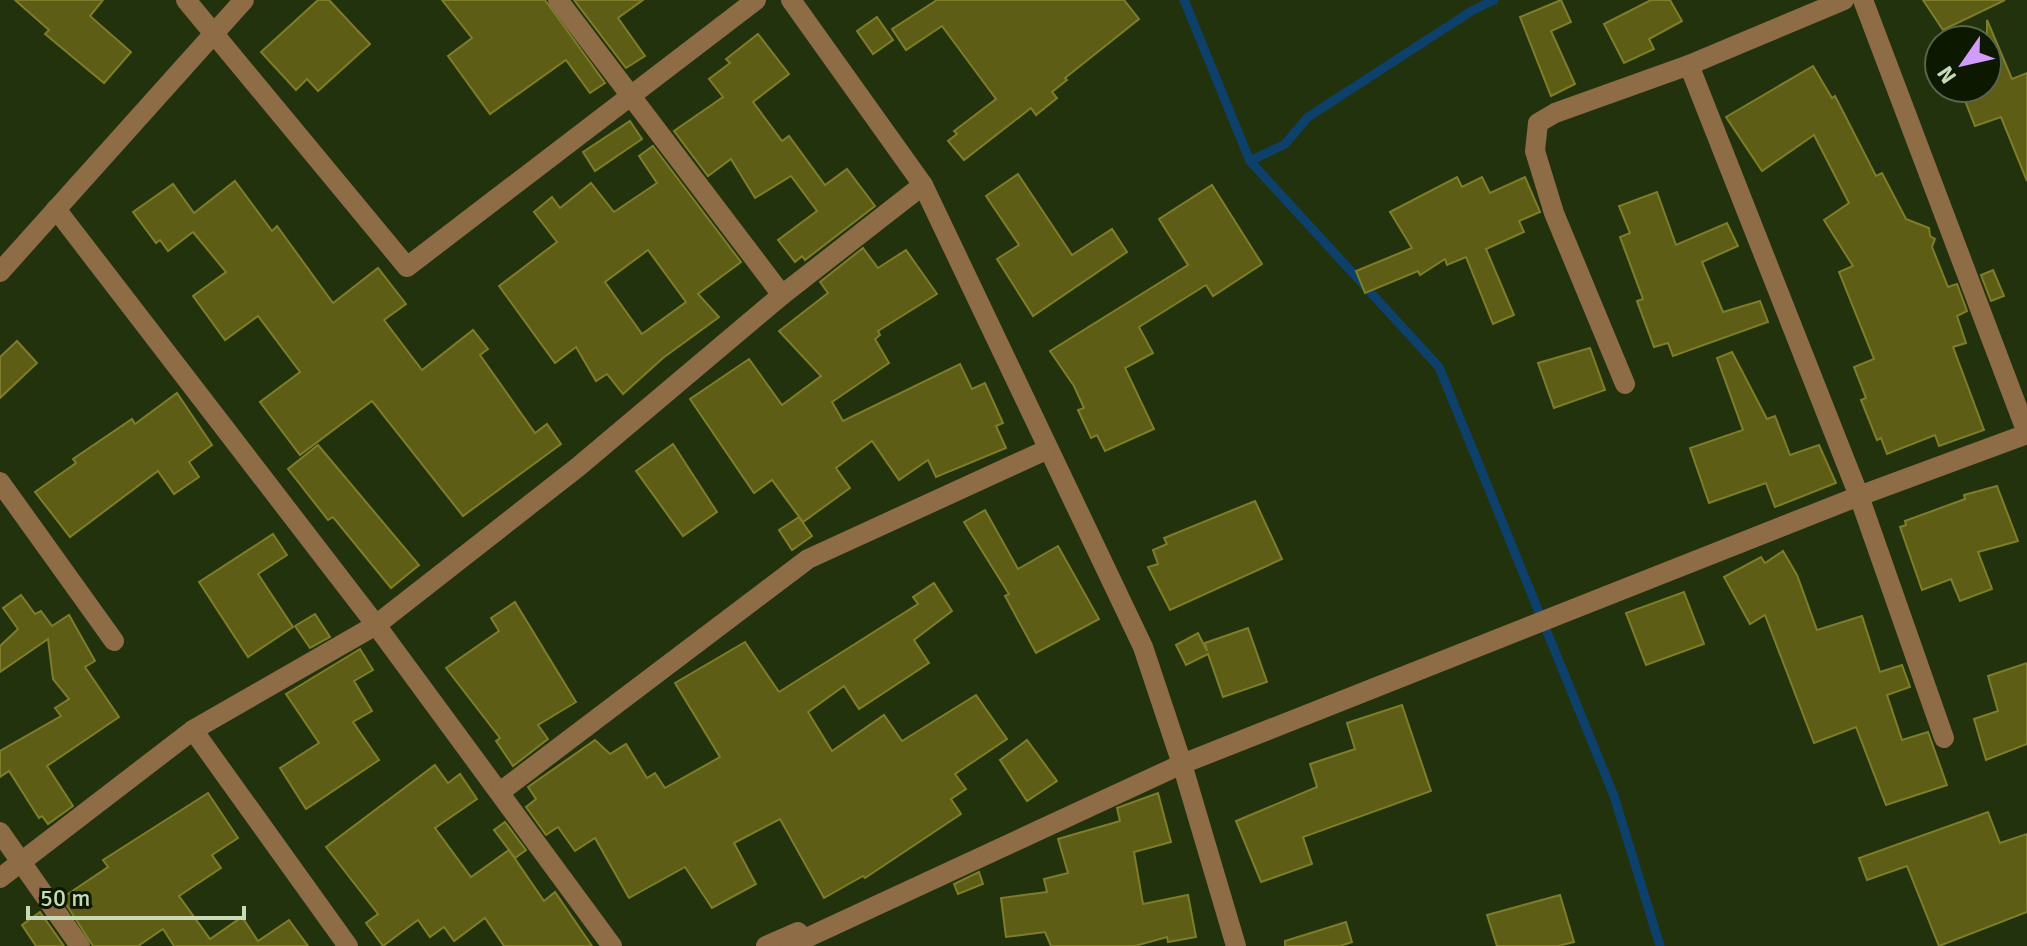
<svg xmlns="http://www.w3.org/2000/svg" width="2027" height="946" viewBox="0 0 2027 946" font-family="Signika,sans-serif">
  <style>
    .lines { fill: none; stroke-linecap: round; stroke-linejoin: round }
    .stream { stroke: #0d406b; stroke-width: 9 }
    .building { fill: #5d5d16; stroke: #7d7d2a; stroke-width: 2; fill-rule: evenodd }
    .minor { stroke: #8d6c46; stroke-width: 20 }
  </style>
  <rect width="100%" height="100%" fill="#22320c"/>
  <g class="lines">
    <g class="stream">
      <polyline points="1184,0 1250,161 1439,367 1614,796 1660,946"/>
      <polyline points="1250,161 1285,144 1308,117 1473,10 1494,0"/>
    </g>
  </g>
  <g class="building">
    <polygon points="15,0 103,0 90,16 131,52 104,83 45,34 49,30"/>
    <polygon points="318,0 329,0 370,44 318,91 307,79 296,90 261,52"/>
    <polygon points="442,0 545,0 605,83 590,93 566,60 490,114 448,56 472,38"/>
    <polygon points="574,0 643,0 618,18 645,56 626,68"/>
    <polygon points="937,0 1124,0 1139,19 1065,78 1067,80 1052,92 1057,98 1036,115 1031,108 964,160 948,141 957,134 954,131 996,99 942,26 906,50 892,29"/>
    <polygon points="1561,0 1571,22 1551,31 1575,84 1551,96 1520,17"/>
    <polygon points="1651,0 1670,0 1682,21 1649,39 1654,49 1624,63 1604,24"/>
    <polygon points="1923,0 2005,0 1943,30"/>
    <polygon points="877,17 893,40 873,54 857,31"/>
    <polygon points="1987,20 2012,79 2027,73 2027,181 2001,117 1975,126 1962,93 1987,88"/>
    <polygon points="758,34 789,74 753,102 782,141 789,136 825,185 847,169 875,206 805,260 802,256 795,262 778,240 817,211 791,176 755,198 731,159 708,176 674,131 723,97 709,79 730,63 726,59"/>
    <polygon points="1813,66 1832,98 1835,96 1876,176 1882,173 1906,219 1929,228 1930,236 1935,239 1932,247 1948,287 1957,284 1967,311 1957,316 1966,343 1953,347 1984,430 1939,446 1935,435 1887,454 1881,438 1877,440 1861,400 1866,398 1854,367 1874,359 1839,272 1853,266 1824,220 1849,203 1814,135 1762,171 1726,117"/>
    <polygon points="630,121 642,139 595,171 583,152"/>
    <path d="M653,146L741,262L698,294L719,317L663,358L623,394L607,374L596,381L576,347L555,363L499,286L557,242L534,212L552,197L560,208L591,183L614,212L657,183L639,156ZM648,250L686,302L642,334L605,282Z"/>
    <polygon points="1018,174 1072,255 1112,229 1127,252 1033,316 997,259 1019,245 986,196"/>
    <polygon points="1457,177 1462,187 1482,177 1490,193 1525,177 1540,212 1519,221 1524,232 1486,249 1514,315 1493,324 1466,257 1447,265 1445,259 1420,275 1418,271 1365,293 1356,271 1412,248 1390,212"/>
    <polygon points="235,181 272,231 277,226 333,303 378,268 406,304 384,320 422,370 473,330 488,349 480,355 535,433 547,424 561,444 463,516 372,401 300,455 260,402 300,372 258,316 225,340 193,296 226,272 193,232 168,251 160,240 156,243 133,212 173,184 194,213"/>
    <polygon points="1212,185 1262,264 1213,296 1206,285 1139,327 1153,353 1125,368 1154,429 1105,451 1097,435 1091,438 1078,410 1084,408 1074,386 1050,351 1188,265 1159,219"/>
    <polygon points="1657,192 1676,245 1727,223 1738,246 1702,262 1723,312 1760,301 1768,322 1673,356 1668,343 1654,347 1637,301 1643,299 1620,237 1630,233 1619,206"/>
    <polygon points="863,248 878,268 906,250 937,294 878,331 880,335 875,339 889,363 832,402 843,421 960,364 972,389 985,383 1003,423 996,426 1006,448 936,477 928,460 899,480 872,441 836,468 850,488 803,522 772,480 754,493 690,399 749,359 782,405 821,376 779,331 828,293 820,282"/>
    <polygon points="1993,270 2004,296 1991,301 1981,275"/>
    <polygon points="17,341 37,363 0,398 0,357"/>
    <polygon points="1590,348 1605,390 1554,408 1538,363"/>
    <polygon points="1732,352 1767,419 1775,416 1790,455 1819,445 1836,483 1775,507 1766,483 1709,503 1690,448 1743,430 1717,358"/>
    <polygon points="177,393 212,445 189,462 199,477 174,494 158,471 70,537 35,492 76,463 73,459 132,419 135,424"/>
    <polygon points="673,444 717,512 683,536 636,471"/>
    <polygon points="318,445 419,565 391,588 333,517 328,520 288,469"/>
    <polygon points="1997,486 2018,541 1978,552 1992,589 1960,601 1951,579 1922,590 1900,527 1906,525 1905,521 1965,499 1964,495"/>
    <polygon points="1255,501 1282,559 1170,610 1148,567 1158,564 1153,550 1167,544 1164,538"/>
    <polygon points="985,510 1018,569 1058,546 1099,619 1036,653 1005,596 1009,594 964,522"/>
    <polygon points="799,517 812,536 792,550 779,530"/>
    <polygon points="273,534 287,555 258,574 293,627 248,657 199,582"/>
    <polygon points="1783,551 1797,575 1817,630 1862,616 1880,672 1902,665 1910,687 1887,695 1902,740 1928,732 1947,785 1886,805 1856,727 1814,743 1765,615 1750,624 1724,577 1761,557 1765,563"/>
    <polygon points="934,583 952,611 914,640 929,663 859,709 844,686 808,712 832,751 884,715 902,741 976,695 1007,739 955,774 966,789 951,799 961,814 865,878 863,876 824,898 780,819 734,843 756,884 712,908 685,867 629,898 595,838 575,851 558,827 546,835 526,807 536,799 528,787 595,740 610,754 626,744 647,778 655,773 665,788 720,757 675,683 745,642 779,692 918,604 913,597"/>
    <polygon points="1684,592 1704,644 1646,665 1626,613"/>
    <polygon points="21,595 35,614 41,611 52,626 69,615 95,661 85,667 119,717 47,766 73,806 48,824 42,816 39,818 9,771 0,777 0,751 61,716 55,708 69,699 53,679 48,639 0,672 0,646 18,629 3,608"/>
    <polygon points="515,602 576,702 538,725 548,739 513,766 496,741 500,738 446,668 499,631 491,618"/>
    <polygon points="315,614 330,637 310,648 295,626"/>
    <polygon points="1248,628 1267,682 1223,697 1208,654 1186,665 1176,645 1198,633 1207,651 1205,643"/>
    <polygon points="360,649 373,670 354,681 372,711 353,722 379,760 306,809 280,768 319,743 286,694"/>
    <polygon points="2027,663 2027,744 1986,760 1974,719 1998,711 1988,676"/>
    <polygon points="1402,705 1431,791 1303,837 1312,864 1261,882 1236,821 1317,787 1310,764 1355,749 1347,723"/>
    <polygon points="1027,740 1057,781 1027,801 1000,760"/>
    <polygon points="435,765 448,783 460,774 477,799 435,828 471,877 509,850 544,901 555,892 592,946 504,946 485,918 454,941 444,927 430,937 418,920 383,946 366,923 378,914 326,847"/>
    <polygon points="208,793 238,838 212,855 221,868 179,896 210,939 242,917 258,941 289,920 308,946 174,946 163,929 138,946 93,946 62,898 108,867 103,860"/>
    <polygon points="1158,793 1171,842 1134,852 1143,904 1188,895 1196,937 1168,942 1167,937 1135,946 1051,946 1045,932 1006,937 1001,898 1047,892 1044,879 1068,873 1058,839 1120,821 1117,808"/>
    <polygon points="1988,812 2000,843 2027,834 2027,912 1939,946 1907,866 1867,880 1859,858"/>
    <polygon points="505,822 526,850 515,858 494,830"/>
    <polygon points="979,872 983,884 958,894 954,884"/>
    <polygon points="1560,895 1574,942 1558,946 1497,946 1487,915"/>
    <polygon points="40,912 64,946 36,946 22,925"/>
    <polygon points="1346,922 1352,942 1340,946 1285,946 1285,941"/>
  </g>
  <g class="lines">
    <g class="minor">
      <polyline points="186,0 407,267 756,0"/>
      <polyline points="558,0 782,295"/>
      <polyline points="1863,0 2027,433"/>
      <polyline points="1689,65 1859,496 1944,738"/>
      <polyline points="923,185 1143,647 1182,764 1236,946"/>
      <polyline points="56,209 376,625 612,946"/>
      <polyline points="0,272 244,0"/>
      <polyline points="1625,384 1554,213 1535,151 1538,123 1555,113 1689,65 1844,0"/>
      <polyline points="0,482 114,641"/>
      <polyline points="193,730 348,946"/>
      <polyline points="500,792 808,559 1046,450"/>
      <polyline points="0,832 80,946"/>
      <polyline points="0,878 193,730 376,625 578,467 782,295 923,185 791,0"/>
      <polyline points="766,946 798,932"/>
      <polyline points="789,946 1182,764 1859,496 2027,434"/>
    </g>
  </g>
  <g transform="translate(1963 64) rotate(236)"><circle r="38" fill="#0d1800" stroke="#576548" stroke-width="2"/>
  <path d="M0-6L14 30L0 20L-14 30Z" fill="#d29cfd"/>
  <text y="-12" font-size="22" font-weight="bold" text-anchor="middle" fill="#c7d9b5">N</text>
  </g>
  <path d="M28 906v12h216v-12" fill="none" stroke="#c7d9b5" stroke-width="4"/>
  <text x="40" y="906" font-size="24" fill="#c7d9b5" stroke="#0d1800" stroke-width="6" paint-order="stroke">50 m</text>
</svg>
